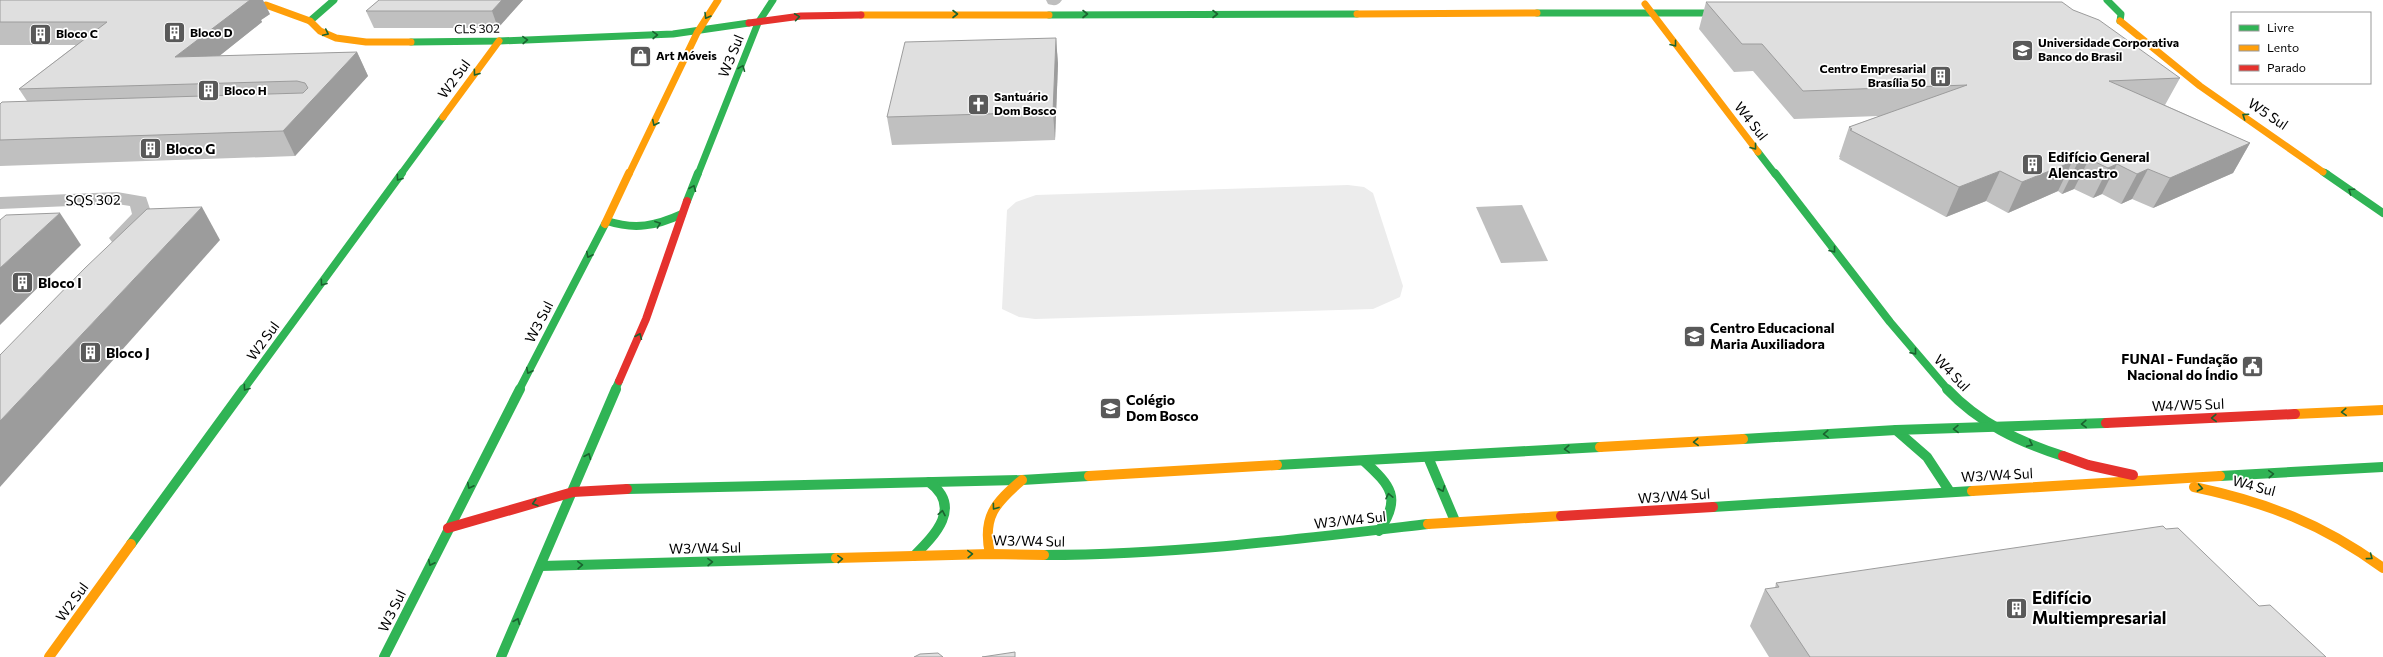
<svg xmlns="http://www.w3.org/2000/svg" width="2383" height="657" viewBox="0 0 2383 657" font-family="Commissioner,sans-serif">
  <style>
    .green { fill: #ececec }
    .water { fill: #bfbfbf }
    .lines { fill: none; stroke-linecap: round; stroke-linejoin: round }
    .street { fill: #bebebe; fill-rule: evenodd }
    .fast-far2 { stroke: #30b455; stroke-width: 7 }
    .fast-far1 { stroke: #30b455; stroke-width: 8 }
    .fast { stroke: #30b455; stroke-width: 10 }
    .slow-far2 { stroke: #ff9f0a; stroke-width: 7 }
    .slow-far1 { stroke: #ff9f0a; stroke-width: 8 }
    .slow { stroke: #ff9f0a; stroke-width: 10 }
    .jam-far2 { stroke: #e5322d; stroke-width: 7 }
    .jam-far1 { stroke: #e5322d; stroke-width: 8 }
    .jam { stroke: #e5322d; stroke-width: 10 }
    .wall { fill: #c0c0c0 }
    .shaded-wall { fill: #9c9c9c }
    .building { fill: #dfdfdf; stroke: #9c9c9c }
    .oneway { stroke: #1a632f }
    .labels { text-anchor: middle; stroke-width: 3.5; stroke-linejoin: round; paint-order: stroke }
    .far-street-label { font-size: 12px; fill: #000; stroke: #fff }
    .far-poi-label { font-size: 12px; font-weight: bold; fill: #000; stroke: #fff; text-anchor: start }
    .street-label { font-size: 14px; fill: #000; stroke: #fff }
    .poi-label { font-size: 14px; font-weight: bold; fill: #000; stroke: #fff; text-anchor: start }
    .near-poi-label { font-size: 17px; font-weight: bold; fill: #000; stroke: #fff; text-anchor: start }
  </style>
  <rect width="100%" height="100%" fill="#fff"/>
  <polygon class="green" points="1348,185 1364,187 1373,193 1403,286 1400,297 1373,309 1035,319 1019,317 1002,309 1007,210 1016,202 1036,195"/>
  <polygon class="water" points="1522,205 1548,261 1501,263 1476,207"/>
  <g class="lines">
    <g class="street">
      <path d="M1046,0H1062C1058,6 1054,6 1048,4Z"/>
      <path d="M117,192L146,197L152,215C143,228 128,246 112,242L109,238L132,214L130,206L117,204L0,209V197Z"/>
    </g>
    <g class="fast-far2">
      <polyline points="2107,0 2121,14 2120,21"/>
      <polyline points="1537,13 1733,13"/>
      <polyline points="1049,15 1357,14"/>
      <polyline points="310,21 334,0"/>
      <polyline points="411,42 499,41 673,34 749,23"/>
      <polyline points="1758,152 1775,174"/>
      <polyline points="2323,172 2327,174"/>
      <polyline points="401,174 443,117"/>
      <polyline points="698,174 758,23 773,0"/>
    </g>
    <g class="fast-far1">
      <polyline points="1775,173 1890,322 1948,390"/>
      <polyline points="2325,173 2383,213"/>
      <polyline points="687,201 698,173"/>
      <path d="M607,221C635,230 656,226 682,214"/>
      <polyline points="243,390 402,173"/>
      <polyline points="519,390 605,224"/>
      <polyline points="615,390 619,381"/>
    </g>
    <g class="fast">
      <path d="M1947,389C1979,423 2019,442 2063,456"/>
      <polyline points="1896,430 1927,457 1950,492"/>
      <polyline points="1743,439 1896,430 2106,423"/>
      <polyline points="1428,457 1455,521"/>
      <path d="M1364,461C1391,486 1402,498 1379,531"/>
      <polyline points="1277,465 1600,447"/>
      <polyline points="2220,476 2383,467"/>
      <polyline points="627,489 1022,480 1089,476"/>
      <polyline points="1713,507 1972,491"/>
      <polyline points="131,544 244,389"/>
      <path d="M1044,555C1173,555 1300,539 1428,524"/>
      <path d="M914,556C935,535 963,507 929,482"/>
      <polyline points="541,566 836,558"/>
      <polyline points="384,657 520,389"/>
      <polyline points="501,657 616,389"/>
    </g>
    <g class="slow-far2">
      <polyline points="1645,4 1758,152"/>
      <polyline points="266,5 310,21 320,31 336,38 366,42 411,42"/>
      <polyline points="1357,14 1537,13"/>
      <polyline points="861,15 1049,15"/>
      <polyline points="2120,21 2200,86 2323,172"/>
      <polyline points="443,117 499,41"/>
      <polyline points="629,174 697,33 718,0"/>
    </g>
    <polyline class="slow-far1" points="605,224 629,173"/>
    <g class="slow">
      <polyline points="2295,414 2383,410"/>
      <polyline points="1600,447 1743,439"/>
      <polyline points="1089,476 1277,465"/>
      <path d="M2194,487C2266,502 2323,524 2383,568"/>
      <polyline points="1972,491 2220,476"/>
      <polyline points="1428,524 1561,516"/>
      <path d="M990,554C982,517 995,503 1022,480"/>
      <polyline points="836,558 990,554 1044,555"/>
      <polyline points="49,657 131,544"/>
    </g>
    <polyline class="jam-far2" points="749,23 801,16 861,15"/>
    <polyline class="jam-far1" points="619,381 646,319 687,201"/>
    <g class="jam">
      <polyline points="2106,423 2295,414"/>
      <polyline points="2063,456 2088,465 2133,475"/>
      <polyline points="1561,516 1713,507"/>
      <polyline points="448,528 573,492 627,489"/>
    </g>
  </g>
  <g class="wall">
    <polygon points="0,0 270,14 261,20 262,22 219,56 357,52 368,76 295,156 0,166 0,104 27,101 19,89 76,45 0,45"/>
    <polygon points="379,0 523,0 498,28 374,28 366,11"/>
    <polygon points="1706,2 2073,10 2180,78 2165,105 2250,143 2233,173 2153,208 2132,199 2121,204 2102,194 2093,198 2074,189 2062,194 2058,191 2008,213 1986,201 1946,217 1839,159 1840,157 1839,157 1849,127 1879,116 1794,119 1753,71 1734,72 1699,29"/>
    <polygon points="1056,38 1058,64 1055,140 892,145 887,117"/>
    <polygon points="2166,529 2259,606 2326,657 1769,657 1750,626 1765,589 1775,588 1776,583"/>
  </g>
  <g class="shaded-wall">
    <polygon points="249,0 263,0 270,14 261,20 262,22 188,81 175,57"/>
    <polygon points="502,0 523,0 498,28 492,11"/>
    <polygon points="1056,38 1058,64 1055,140 1053,112"/>
    <polygon points="357,52 368,76 295,156 283,131"/>
    <polygon points="2250,143 2233,173 2153,208 2170,178"/>
    <polygon points="2089,159 2074,189 2062,194 2077,164"/>
    <polygon points="2072,162 2058,191 2008,213 2022,182"/>
    <polygon points="2117,164 2102,194 2093,198 2108,168"/>
    <polygon points="2148,169 2132,199 2121,204 2137,174"/>
    <polygon points="2000,171 1986,201 1946,217 1959,187"/>
    <polygon points="202,207 220,240 0,487 0,421"/>
    <polygon points="60,213 81,245 0,325 0,268"/>
  </g>
  <g class="building">
    <polygon points="0,0 250,0 175,57 357,52 283,131 0,140 0,104 2,102 303,93 308,88 305,83 297,81 19,89 107,22 0,22"/>
    <polygon points="379,0 502,0 492,11 366,11"/>
    <polygon points="1706,2 2062,2 2073,10 2099,20 2180,78 2109,81 2250,143 2170,178 2148,169 2137,174 2117,164 2108,168 2089,159 2077,164 2072,162 2022,182 2000,171 1959,187 1850,130 1852,129 1849,127 1967,85 1803,91 1762,44 1742,44"/>
    <polygon points="1056,38 1053,112 887,117 905,42"/>
    <polygon points="202,207 0,421 0,355 85,268 147,209"/>
    <polygon points="60,213 0,268 0,220 6,215"/>
    <polygon points="2163,526 2166,529 2178,528 2259,606 2270,605 2326,657 1810,657 1765,589 1779,587 1776,583"/>
    <polygon points="1015,652 1015,657 982,657"/>
    <polygon points="938,653 943,657 914,657 920,654"/>
  </g>
  <defs><path id="oneway-chevron" d="M-2-3.5L2.5 0L-2 3.5" fill="none" stroke-width="1.6" stroke-linecap="round" stroke-linejoin="round"/></defs>
  <g class="oneway">
    <use href="#oneway-chevron" transform="translate(955 14)"/>
    <use href="#oneway-chevron" transform="translate(1085 14)"/>
    <use href="#oneway-chevron" transform="translate(1215 14)"/>
    <use href="#oneway-chevron" transform="translate(707 16) rotate(121)"/>
    <use href="#oneway-chevron" transform="translate(797 17) rotate(-8)"/>
    <use href="#oneway-chevron" transform="translate(326 33) rotate(25)"/>
    <use href="#oneway-chevron" transform="translate(655 35) rotate(-2)"/>
    <use href="#oneway-chevron" transform="translate(525 40) rotate(-2)"/>
    <use href="#oneway-chevron" transform="translate(1674 44) rotate(52)"/>
    <use href="#oneway-chevron" transform="translate(742 68) rotate(-68)"/>
    <use href="#oneway-chevron" transform="translate(476 73) rotate(126)"/>
    <use href="#oneway-chevron" transform="translate(2245 116) rotate(-146)"/>
    <use href="#oneway-chevron" transform="translate(655 123) rotate(116)"/>
    <use href="#oneway-chevron" transform="translate(1754 147) rotate(52)"/>
    <use href="#oneway-chevron" transform="translate(399 178) rotate(126)"/>
    <use href="#oneway-chevron" transform="translate(693 188) rotate(-68)"/>
    <use href="#oneway-chevron" transform="translate(2351 191) rotate(-145)"/>
    <use href="#oneway-chevron" transform="translate(658 224) rotate(-20)"/>
    <use href="#oneway-chevron" transform="translate(1833 250) rotate(52)"/>
    <use href="#oneway-chevron" transform="translate(589 255) rotate(117)"/>
    <use href="#oneway-chevron" transform="translate(323 283) rotate(126)"/>
    <use href="#oneway-chevron" transform="translate(639 336) rotate(-67)"/>
    <use href="#oneway-chevron" transform="translate(1914 352) rotate(51)"/>
    <use href="#oneway-chevron" transform="translate(529 371) rotate(117)"/>
    <use href="#oneway-chevron" transform="translate(246 388) rotate(126)"/>
    <use href="#oneway-chevron" transform="translate(2344 412) rotate(177)"/>
    <use href="#oneway-chevron" transform="translate(2214 418) rotate(178)"/>
    <use href="#oneway-chevron" transform="translate(2084 424) rotate(178)"/>
    <use href="#oneway-chevron" transform="translate(1956 429) rotate(179)"/>
    <use href="#oneway-chevron" transform="translate(1826 434) rotate(177)"/>
    <use href="#oneway-chevron" transform="translate(1696 442) rotate(177)"/>
    <use href="#oneway-chevron" transform="translate(2030 444) rotate(25)"/>
    <use href="#oneway-chevron" transform="translate(1567 449) rotate(177)"/>
    <use href="#oneway-chevron" transform="translate(588 456) rotate(-67)"/>
    <use href="#oneway-chevron" transform="translate(2271 474) rotate(-4)"/>
    <use href="#oneway-chevron" transform="translate(470 486) rotate(117)"/>
    <use href="#oneway-chevron" transform="translate(2200 488) rotate(11)"/>
    <use href="#oneway-chevron" transform="translate(1442 489) rotate(67)"/>
    <use href="#oneway-chevron" transform="translate(1389 496) rotate(-102)"/>
    <use href="#oneway-chevron" transform="translate(535 503) rotate(164)"/>
    <use href="#oneway-chevron" transform="translate(995 507) rotate(126)"/>
    <use href="#oneway-chevron" transform="translate(942 513) rotate(-79)"/>
    <use href="#oneway-chevron" transform="translate(970 554) rotate(-2)"/>
    <use href="#oneway-chevron" transform="translate(2370 557) rotate(37)"/>
    <use href="#oneway-chevron" transform="translate(840 559) rotate(-2)"/>
    <use href="#oneway-chevron" transform="translate(710 562) rotate(-1)"/>
    <use href="#oneway-chevron" transform="translate(431 563) rotate(116)"/>
    <use href="#oneway-chevron" transform="translate(580 565) rotate(-2)"/>
    <use href="#oneway-chevron" transform="translate(517 621) rotate(-67)"/>
  </g>
  <defs>
    <symbol id="building-square" viewBox="-11 -11 22 22"><rect x="-9" y="-9" width="18" height="18" rx="4" fill="#595959" stroke="#fff"/><path d="M-4-6H4V6H1V3H-1V6H-4ZM-2.5-4.3h1.7v1.8h-1.7ZM.8-4.3h1.7v1.8H.8ZM-2.5-1h1.7V.8h-1.7ZM.8-1h1.7V.8H.8Z" fill="#fff"/></symbol>
    <symbol id="university-square" viewBox="-11 -11 22 22"><rect x="-9" y="-9" width="18" height="18" rx="4" fill="#595959" stroke="#fff"/><path d="M0-5L7-2L0 1L-7-2ZM-4 1L0 2.5L4 1V4Q0 6-4 4Z" fill="#fff"/></symbol>
    <symbol id="shop-square" viewBox="-11 -11 22 22"><rect x="-9" y="-9" width="18" height="18" rx="4" fill="#595959" stroke="#fff"/><path d="M-5-2.5h2.3a2.7 3.5 0 0 1 5.4 0H5L5.5 6h-11ZM-1.5-2.5h3a1.5 2.3 0 0 0-3 0Z" fill="#fff"/></symbol>
    <symbol id="church-square" viewBox="-11 -11 22 22"><rect x="-9" y="-9" width="18" height="18" rx="4" fill="#595959" stroke="#fff"/><path d="M-1.2-6h2.4v3.5h3.3v2.4h-3.3V6h-2.4V-.1h-3.3v-2.4h3.3Z" fill="#fff"/></symbol>
    <symbol id="school-square" viewBox="-11 -11 22 22"><rect x="-9" y="-9" width="18" height="18" rx="4" fill="#595959" stroke="#fff"/><path d="M0-5L7-2L0 1L-7-2ZM-4 1L0 2.5L4 1V4Q0 6-4 4Z" fill="#fff"/></symbol>
    <symbol id="civic-square" viewBox="-11 -11 22 22"><rect x="-9" y="-9" width="18" height="18" rx="4" fill="#595959" stroke="#fff"/><path d="M-.6-6.5H3V-4.5H.6V-3L4-1V1h2V6H-6V1h2V-1L-.6-3ZM-1.2 2.5V6h2.4V2.5Z" fill="#fff"/></symbol>
  </defs>
  <g fill-rule="evenodd">
    <use href="#building-square" x="162" y="20" width="25" height="25"/>
    <use href="#building-square" x="28" y="22" width="25" height="25"/>
    <use href="#university-square" x="2010" y="38" width="25" height="25"/>
    <use href="#shop-square" x="628" y="44" width="25" height="25"/>
    <use href="#building-square" x="1928" y="64" width="25" height="25"/>
    <use href="#building-square" x="196" y="78" width="25" height="25"/>
    <use href="#church-square" x="966" y="92" width="25" height="25"/>
    <use href="#building-square" x="138" y="136" width="25" height="25"/>
    <use href="#building-square" x="2020" y="152" width="25" height="25"/>
    <use href="#building-square" x="10" y="270" width="25" height="25"/>
    <use href="#school-square" x="1682" y="324" width="25" height="25"/>
    <use href="#building-square" x="78" y="340" width="25" height="25"/>
    <use href="#civic-square" x="2240" y="354" width="25" height="25"/>
    <use href="#school-square" x="1098" y="396" width="25" height="25"/>
    <use href="#building-square" x="2004" y="596" width="25" height="25"/>
  </g>
  <g class="labels">
    <g class="far-street-label">
      <text transform="translate(477 29) rotate(-1)" y="4">CLS 302</text>
    </g>
    <g class="far-poi-label">
      <text x="190" y="37">Bloco D</text>
      <text x="56" y="38">Bloco C</text>
      <text x="2038" y="47">Universidade Corporativa<tspan x="2038" dy="14">Banco do Brasil</tspan></text>
      <text x="656" y="60">Art Móveis</text>
      <text x="1926" y="73" text-anchor="end">Centro Empresarial<tspan x="1926" dy="14">Brasília 50</tspan></text>
      <text x="224" y="95">Bloco H</text>
      <text x="994" y="101">Santuário<tspan x="994" dy="14">Dom Bosco</tspan></text>
    </g>
    <g class="street-label">
      <text transform="translate(731 56) rotate(-68)" y="5">W3 Sul</text>
      <text transform="translate(454 79) rotate(-54)" y="5">W2 Sul</text>
      <text transform="translate(2268 114) rotate(34)" y="5">W5 Sul</text>
      <text transform="translate(1751 121) rotate(52)" y="5">W4 Sul</text>
      <text transform="translate(93 200) rotate(-1)" y="5">SQS 302</text>
      <text transform="translate(539 322) rotate(-63)" y="5">W3 Sul</text>
      <text transform="translate(263 341) rotate(-54)" y="5">W2 Sul</text>
      <text transform="translate(1952 373) rotate(46)" y="5">W4 Sul</text>
      <text transform="translate(2188 405) rotate(-2)" y="5">W4/W5 Sul</text>
      <text transform="translate(1997 475) rotate(-3)" y="5">W3/W4 Sul</text>
      <text transform="translate(2254 486) rotate(15)" y="5">W4 Sul</text>
      <text transform="translate(1674 496) rotate(-4)" y="5">W3/W4 Sul</text>
      <text transform="translate(1350 520) rotate(-6)" y="5">W3/W4 Sul</text>
      <text transform="translate(1029 541) rotate(1)" y="5">W3/W4 Sul</text>
      <text transform="translate(705 548) rotate(-1)" y="5">W3/W4 Sul</text>
      <text transform="translate(72 602) rotate(-54)" y="5">W2 Sul</text>
      <text transform="translate(392 611) rotate(-64)" y="5">W3 Sul</text>
    </g>
    <g class="poi-label">
      <text x="166" y="154">Bloco G</text>
      <text x="2048" y="162">Edifício General<tspan x="2048" dy="16">Alencastro</tspan></text>
      <text x="38" y="288">Bloco I</text>
      <text x="1710" y="333">Centro Educacional<tspan x="1710" dy="16">Maria Auxiliadora</tspan></text>
      <text x="106" y="358">Bloco J</text>
      <text x="2238" y="364" text-anchor="end">FUNAI - Fundação<tspan x="2238" dy="16">Nacional do Índio</tspan></text>
      <text x="1126" y="405">Colégio<tspan x="1126" dy="16">Dom Bosco</tspan></text>
    </g>
    <g class="near-poi-label">
      <text x="2032" y="604">Edifício<tspan x="2032" dy="20">Multiempresarial</tspan></text>
    </g>
  </g>
  <rect x="2231" y="12" width="140" height="72" fill="#ffffff" stroke="#999999"/>
  <rect x="2239" y="25" width="20" height="6" fill="#30b455" stroke="#999999"/>
  <text x="2267" y="32" font-size="12" fill="#000000">Livre</text>
  <rect x="2239" y="45" width="20" height="6" fill="#ff9f0a" stroke="#999999"/>
  <text x="2267" y="52" font-size="12" fill="#000000">Lento</text>
  <rect x="2239" y="65" width="20" height="6" fill="#e5322d" stroke="#999999"/>
  <text x="2267" y="72" font-size="12" fill="#000000">Parado</text>
</svg>
